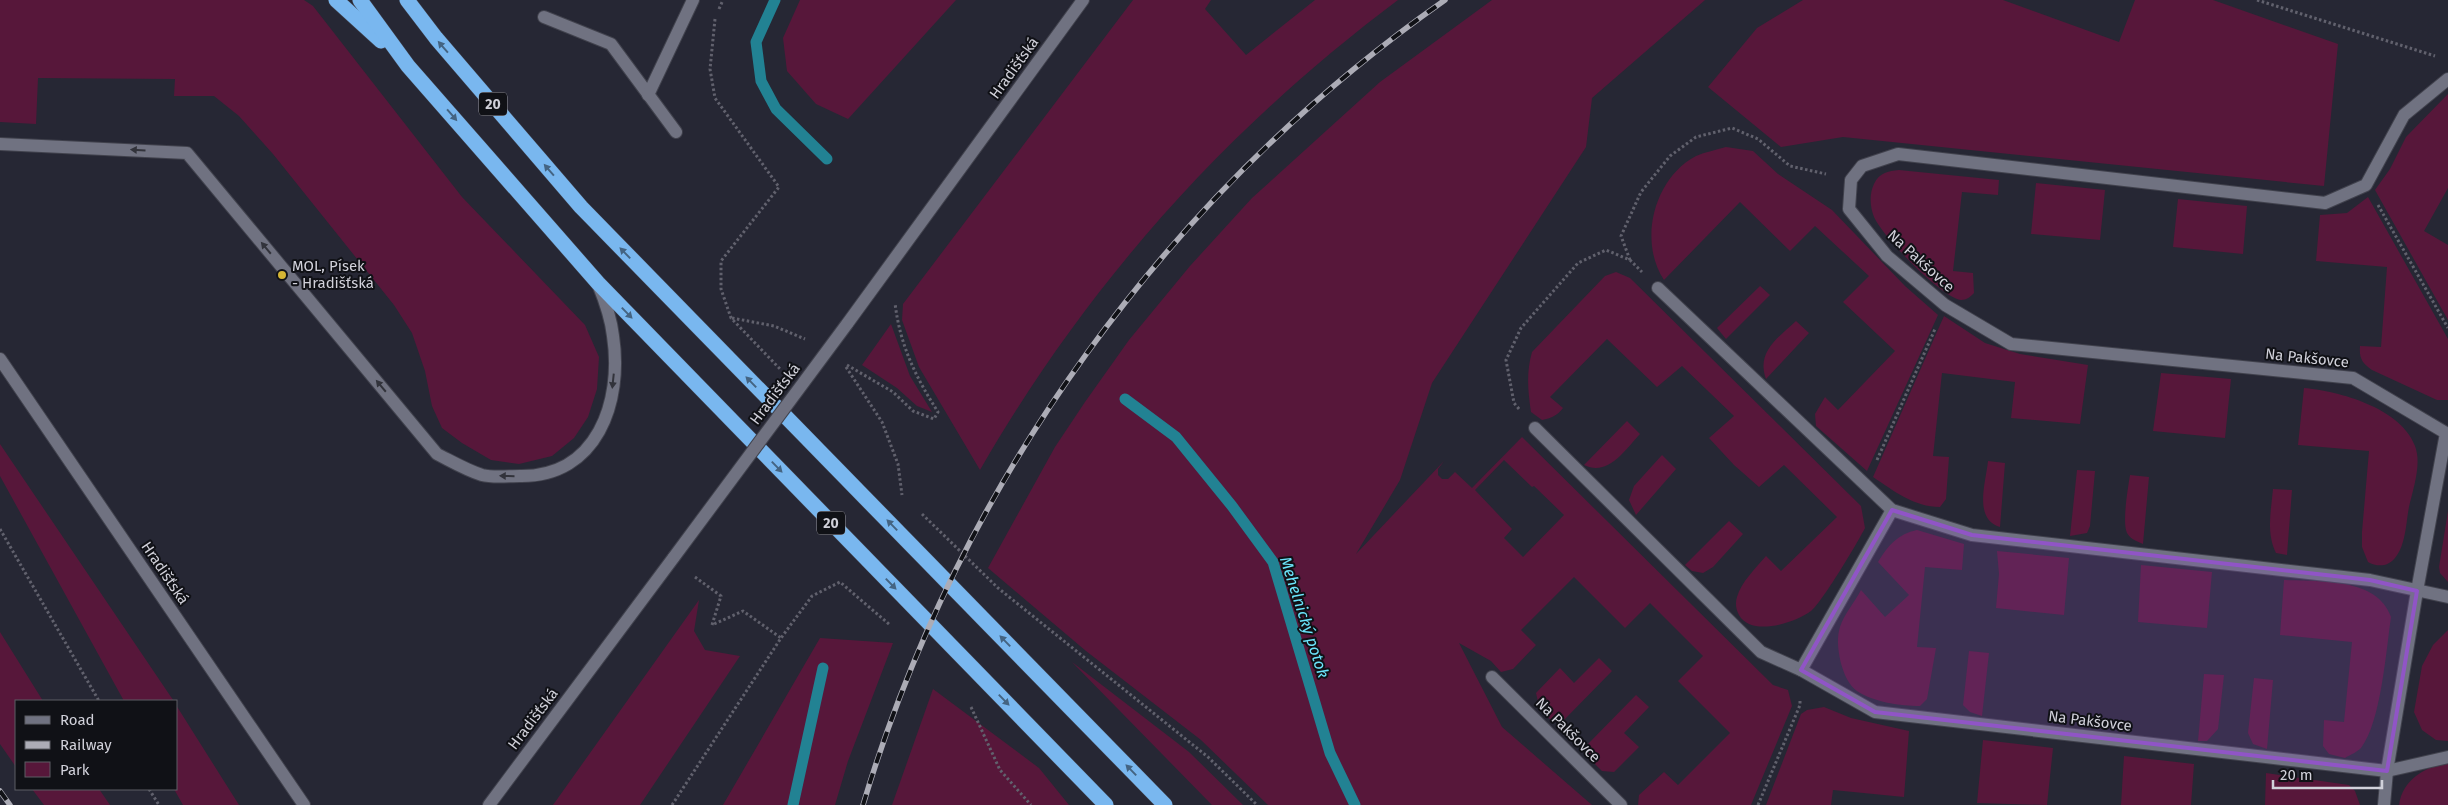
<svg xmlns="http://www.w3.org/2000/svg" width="2448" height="805" viewBox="0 0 2448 805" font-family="'Fira Sans',sans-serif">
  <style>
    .green { fill: #57173a; fill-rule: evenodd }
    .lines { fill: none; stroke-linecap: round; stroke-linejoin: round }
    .stream { stroke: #228293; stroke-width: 11 }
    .minor-casing { stroke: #41424d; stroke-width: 14 }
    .highway-casing { stroke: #41424d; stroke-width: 16 }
    .path { stroke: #61616d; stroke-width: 3; stroke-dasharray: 2.5 2.5; stroke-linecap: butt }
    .minor { stroke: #707281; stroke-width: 12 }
    .highway { stroke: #79b7ef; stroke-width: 15 }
    .rail-casing { stroke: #acacb6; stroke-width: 5.5 }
    .rail { stroke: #101116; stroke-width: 4; stroke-dasharray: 11; stroke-linecap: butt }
    .minor-bridge-casing { stroke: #41424d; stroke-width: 14; stroke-linecap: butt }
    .minor-bridge { stroke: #707281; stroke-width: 12 }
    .oneway { fill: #446482 }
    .oneway2 { fill: #32333b }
    .marked { fill: #9055c6; fill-opacity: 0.2; stroke: #9055c6; stroke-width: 4; stroke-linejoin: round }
    .poi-dot { fill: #d5b534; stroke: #101116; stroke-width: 2 }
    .labels { text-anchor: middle; stroke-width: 4; stroke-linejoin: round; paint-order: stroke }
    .shield { fill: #101116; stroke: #97979f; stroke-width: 1 }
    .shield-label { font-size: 14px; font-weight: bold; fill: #d1d1da }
    .street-label { font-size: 15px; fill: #d1d1da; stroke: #101116 }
    .poi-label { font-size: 15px; fill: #d1d1da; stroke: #101116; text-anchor: start }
    .water-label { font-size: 16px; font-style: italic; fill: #6ce5fc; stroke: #101116 }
  </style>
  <rect width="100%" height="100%" fill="#262734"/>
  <g class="green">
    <polygon points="0,0 304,0 313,6 462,197 585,325 599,357 597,389 588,417 574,438 552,456 519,464 491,460 462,443 442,428 432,406 425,371 412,333 394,305 273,154 239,116 214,96 174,96 175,79 38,78 36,124 0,122"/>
    <polygon points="800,0 956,0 848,119 816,104 787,71 783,38"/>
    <path d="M1133,0H1211L1205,9L1246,55L1315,0H1398C1226,129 1087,284 980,470L919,367L902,320L903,304Z"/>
    <path d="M1492,0H1705L1592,98L1586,147L1432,383L1400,480L1356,554L1444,461L1438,469V475L1442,479H1448L1455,472L1472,488L1522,437L1773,685L1788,690L1792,706L1751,805H1638L1639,795L1664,772L1678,785L1730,733L1678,681L1703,656L1650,603L1625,628L1574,577L1521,630L1536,645L1513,669L1501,672L1491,661L1459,643L1502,727L1592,805H1268L1201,740L1086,651L988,568L1055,447L1085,402L1129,340L1190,266L1252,198L1380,82ZM1504,460L1532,487L1534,486L1564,515L1523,557L1504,538L1512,529L1475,490Z"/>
    <polygon points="1803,0 2003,0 2119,42 2135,0 2213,0 2338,44 2324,186 1843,137 1781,147 1708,87 1757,28"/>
    <polygon points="2448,94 2448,188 2424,231 2448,245 2448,320 2375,190 2390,169 2406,137"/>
    <path d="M1726,147L1753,151L1778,174L1832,210L1905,286L1938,315L1867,471L1816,426L1815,414L1825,397L1838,410L1895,351L1843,302L1869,276L1815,226L1790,251L1740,202L1664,280C1638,241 1654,178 1696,156C1705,152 1716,150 1726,147Z"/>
    <path d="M1899,170L1999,180L1998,195L1962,192L1953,271L1973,273L1974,293C1970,297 1967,300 1961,300C1941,297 1883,237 1874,217C1870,207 1869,194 1874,184C1879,173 1888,171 1899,170Z"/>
    <polygon points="2036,183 2105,190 2100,240 2031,234"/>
    <path d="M2368,197L2448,339V400H2437L2372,370C2362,363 2359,358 2360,346L2381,347L2387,267L2316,261L2320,215L2347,213Z"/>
    <polygon points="2178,199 2247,206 2243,254 2173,247"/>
    <path d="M1616,272L1630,278L1861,506L1865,528C1858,542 1821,604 1811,611C1795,623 1751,637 1739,615C1736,610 1735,603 1737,597C1741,582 1756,568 1766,556L1781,571L1837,517L1784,465L1759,487L1734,465L1709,438L1734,416L1682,366L1657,387L1607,339L1550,397L1563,408C1557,416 1551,418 1542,420L1531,412C1528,391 1526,373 1532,352L1605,276Z"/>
    <polygon points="1760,286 1770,295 1726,339 1717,328"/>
    <path d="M1944,316L1985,343L2020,354L2088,365L2080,424L2011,418L2015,382L1942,373L1933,456L1949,457L1946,499L1940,507C1914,507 1894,491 1873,477Z"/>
    <path d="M1796,321L1809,333L1766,379C1756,352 1778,338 1796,321Z"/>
    <polygon points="891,324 910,376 932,412 917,406 897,388 862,365"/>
    <polygon points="2161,373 2231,379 2225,438 2153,431"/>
    <path d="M2304,388C2339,391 2401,408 2415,446C2422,464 2413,489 2409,507C2406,522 2406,545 2395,558C2388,567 2377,567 2368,562L2362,547V532L2369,451L2298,445Z"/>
    <path d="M1627,421L1640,434C1625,450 1608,477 1584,465Z"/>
    <polygon points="0,444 171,697 174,701 124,701 0,476"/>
    <polygon points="1662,455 1676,469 1636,515 1629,500 1634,486"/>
    <path d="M1988,461L2005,463L2000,527C1973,519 1986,482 1988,461Z"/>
    <polygon points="2077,470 2095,471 2090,526 2087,533 2070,536"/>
    <path d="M2130,475L2149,477L2143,544C2137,541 2131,540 2127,533C2122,522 2128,488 2130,475Z"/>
    <path d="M2273,489L2292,490L2287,555L2276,553C2266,533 2271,511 2273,489Z"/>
    <polygon points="2448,511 2448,582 2440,573 2439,567"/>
    <polygon points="1729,521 1743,534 1713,567 1703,573 1692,571 1685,565"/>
    <path d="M1917,530L1964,544L1962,570L1925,567L1917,647L1936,648L1927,699L1920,706C1901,706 1873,702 1857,691C1842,681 1834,644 1840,627C1844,614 1855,602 1861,590L1885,617L1909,595L1878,562C1888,545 1898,534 1917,530Z"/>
    <polygon points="1997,551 2069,558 2064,615 1996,608 1999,574"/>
    <polygon points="2141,565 2212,572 2207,628 2138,622"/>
    <path d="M2284,580C2319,582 2377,577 2391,617C2386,651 2381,722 2361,748C2357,752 2350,755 2345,758L2329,754L2323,746L2324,720L2344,722L2352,642L2280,635Z"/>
    <polygon points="699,600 694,631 705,650 740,656 640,805 553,805"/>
    <polygon points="2448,630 2448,741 2436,740 2422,730 2414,712 2422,666 2433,645"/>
    <polygon points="0,632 43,701 16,701 16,767 0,744"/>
    <polygon points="820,638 893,643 848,761 835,805 723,805"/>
    <polygon points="1969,651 1989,653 1982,716 1970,712 1963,705"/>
    <polygon points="1599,658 1612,671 1563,721 1553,722 1540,710 1536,693 1560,668 1574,683"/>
    <polygon points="1072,662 1189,752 1243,805 1212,805"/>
    <polygon points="2204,674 2224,675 2218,729 2207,741 2198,741"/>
    <polygon points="2254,678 2273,680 2267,749 2253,744 2248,733"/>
    <polygon points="933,689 1039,768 1069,805 892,805"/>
    <polygon points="1636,695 1649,707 1624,733 1639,747 1614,772 1602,771 1587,756 1588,744"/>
    <polygon points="176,705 239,805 183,805 174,789 176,789"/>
    <polygon points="1824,707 1851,718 1909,731 1904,797 1833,790 1831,805 1766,805 1801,714 1807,710"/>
    <polygon points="1983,740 2053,748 2047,805 1977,803"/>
    <polygon points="2124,756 2194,764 2191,805 2121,805"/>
    <path d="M2448,762V805H2399C2402,780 2425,767 2448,762Z"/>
    <polygon points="2266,773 2349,785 2355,791 2360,805 2265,805"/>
    <polygon points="32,789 99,789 110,805 44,805"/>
  </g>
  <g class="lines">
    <g class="stream">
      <polyline points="775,0 756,42 761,81 776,109 827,159"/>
      <polyline points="1125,399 1176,437 1232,506 1273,562 1330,753 1355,805"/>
      <polyline points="793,805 823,668"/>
    </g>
    <defs>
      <g id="minor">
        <polyline points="544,17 611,44 676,132"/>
        <polyline points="648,95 693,0"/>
        <path d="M0,144L187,153L437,454C451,461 466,470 482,475C493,478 508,476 520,476C597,477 623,402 613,336C611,318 605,301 598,284"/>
        <polyline points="1658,288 1892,510 1972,535 2370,580 2448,597"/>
        <polyline points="847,324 1083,0"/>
        <polyline points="0,359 304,805"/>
        <polyline points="1535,428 1761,652 1801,670 1875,712 2387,771 2448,757"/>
        <polyline points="1801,670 1892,510"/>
        <polyline points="1492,677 1621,805"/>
        <polyline points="489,805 674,557"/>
        <polyline points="2384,805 2387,771 2417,591 2446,433 2353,378 2011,344 1945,305 1887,256 1849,209 1851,180 1862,166 1898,154 2325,203 2366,185 2404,115 2448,79"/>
      </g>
      <g id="highway">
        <polyline points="336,0 381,41"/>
        <polyline points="360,0 408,66 598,283 1106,805"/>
        <polyline points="407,0 436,38 581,207 1165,805"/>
      </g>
    </defs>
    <use href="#minor" class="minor-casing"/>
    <use href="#highway" class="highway-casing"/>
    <g class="path">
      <polyline points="2257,0 2435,56"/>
      <polyline points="719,9 723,0"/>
      <polyline points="715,19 710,69 715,98 779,187 721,261 721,289 731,318 781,370"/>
      <polyline points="2378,205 2448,328"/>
      <polyline points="1630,260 1621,236 1641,192 1670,156 1696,137 1732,128 1758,139 1790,166 1826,174"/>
      <polyline points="732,318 774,326 805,339"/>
      <path d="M847,365L893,392L913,411L934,419L938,412C915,376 900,345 895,303"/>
      <polyline points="846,367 882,422 898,464 902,495"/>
      <polyline points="1519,409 1514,403 1506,360 1521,328 1578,263 1606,250 1630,260 1642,272"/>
      <polyline points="1877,460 1935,329"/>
      <polyline points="922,514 998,588 1208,757 1257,805"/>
      <polyline points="0,529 99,701"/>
      <polyline points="695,577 721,596 712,625 743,611 781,638"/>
      <polyline points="971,707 1000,770 1031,805"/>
      <polyline points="149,789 159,805"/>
      <polyline points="672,805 781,638 812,596 840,582 890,625"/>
      <polyline points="1758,805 1800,705 1800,699"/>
    </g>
    <use href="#minor" class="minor"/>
    <use href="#highway" class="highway"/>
    <defs>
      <g id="rail">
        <polyline points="0,791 10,805"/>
        <path d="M863,805C960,481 1168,194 1445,0"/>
      </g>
    </defs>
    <use href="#rail" class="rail-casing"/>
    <use href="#rail" class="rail"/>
    <defs>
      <polyline id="minor-bridge" points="674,557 847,324"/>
    </defs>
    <use href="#minor-bridge" class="minor-bridge-casing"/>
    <use href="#minor-bridge" class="minor-bridge"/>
  </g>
  <defs><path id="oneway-solid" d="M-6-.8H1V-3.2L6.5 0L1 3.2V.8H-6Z" transform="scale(1.25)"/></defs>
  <g class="oneway">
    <use href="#oneway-solid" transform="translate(443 47) rotate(-131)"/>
    <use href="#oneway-solid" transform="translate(452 115) rotate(49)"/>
    <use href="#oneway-solid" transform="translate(549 170) rotate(-131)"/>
    <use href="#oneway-solid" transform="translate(625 253) rotate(-134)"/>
    <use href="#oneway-solid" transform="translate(627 313) rotate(46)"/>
    <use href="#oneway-solid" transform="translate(751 382) rotate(-134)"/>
    <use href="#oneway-solid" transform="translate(777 467) rotate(46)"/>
    <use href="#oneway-solid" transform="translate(892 525) rotate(-134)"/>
    <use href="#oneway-solid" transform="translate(891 584) rotate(46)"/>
    <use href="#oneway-solid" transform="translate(1005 641) rotate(-134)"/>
    <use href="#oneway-solid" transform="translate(1004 700) rotate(46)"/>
    <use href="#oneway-solid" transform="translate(1131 770) rotate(-134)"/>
  </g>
  <g class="oneway2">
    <use href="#oneway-solid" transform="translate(138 150) rotate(-177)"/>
    <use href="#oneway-solid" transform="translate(266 248) rotate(-130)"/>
    <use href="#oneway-solid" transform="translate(613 381) rotate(96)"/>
    <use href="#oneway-solid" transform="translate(381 386) rotate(-130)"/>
    <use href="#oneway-solid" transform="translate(507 476) rotate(-179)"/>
  </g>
  <path class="marked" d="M1892,510L1972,535L2370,580L2417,591L2387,771L1875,712L1801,670Z"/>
  <circle class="poi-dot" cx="282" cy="275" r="5"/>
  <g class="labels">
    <g class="shield">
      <rect x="479" y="92.5" width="28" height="23" rx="4"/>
      <rect x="817" y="511.5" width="28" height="23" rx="4"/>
    </g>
    <g class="shield-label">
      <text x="493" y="109">20</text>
      <text x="831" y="528">20</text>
    </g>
    <g class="street-label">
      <text transform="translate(1014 68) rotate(-54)" y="5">Hradišťská</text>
      <text transform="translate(1921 261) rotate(42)" y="5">Na Pakšovce</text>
      <text transform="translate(2307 358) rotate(6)" y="5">Na Pakšovce</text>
      <text transform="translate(775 394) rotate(-53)" y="5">Hradišťská</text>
      <text transform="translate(165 573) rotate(56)" y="5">Hradišťská</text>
      <text transform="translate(533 719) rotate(-53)" y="5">Hradišťská</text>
      <text transform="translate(2090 721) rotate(7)" y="5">Na Pakšovce</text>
      <text transform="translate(1568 730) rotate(45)" y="5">Na Pakšovce</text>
    </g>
    <g class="poi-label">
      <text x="292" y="271">MOL, Písek<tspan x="292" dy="17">- Hradišťská</tspan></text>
    </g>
    <g class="water-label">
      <text transform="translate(1305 617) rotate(72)" y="6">Mehelnický potok</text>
    </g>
  </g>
  <rect x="15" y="700" width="162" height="90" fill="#101116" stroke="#5d5e64"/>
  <rect x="25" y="716" width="25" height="8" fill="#707281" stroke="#5d5e64"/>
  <text x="60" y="725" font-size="15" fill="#d1d1da">Road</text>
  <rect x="25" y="741" width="25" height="8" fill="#acacb6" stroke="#5d5e64"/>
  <text x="60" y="750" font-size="15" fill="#d1d1da">Railway</text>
  <rect x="25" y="762" width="25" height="15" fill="#57173a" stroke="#5d5e64"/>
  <text x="60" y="775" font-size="15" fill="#d1d1da">Park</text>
  <path d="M2273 780v8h109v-8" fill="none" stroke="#d1d1da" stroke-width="2.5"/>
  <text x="2280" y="780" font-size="15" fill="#d1d1da" stroke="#101116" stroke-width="4" paint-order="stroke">20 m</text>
</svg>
